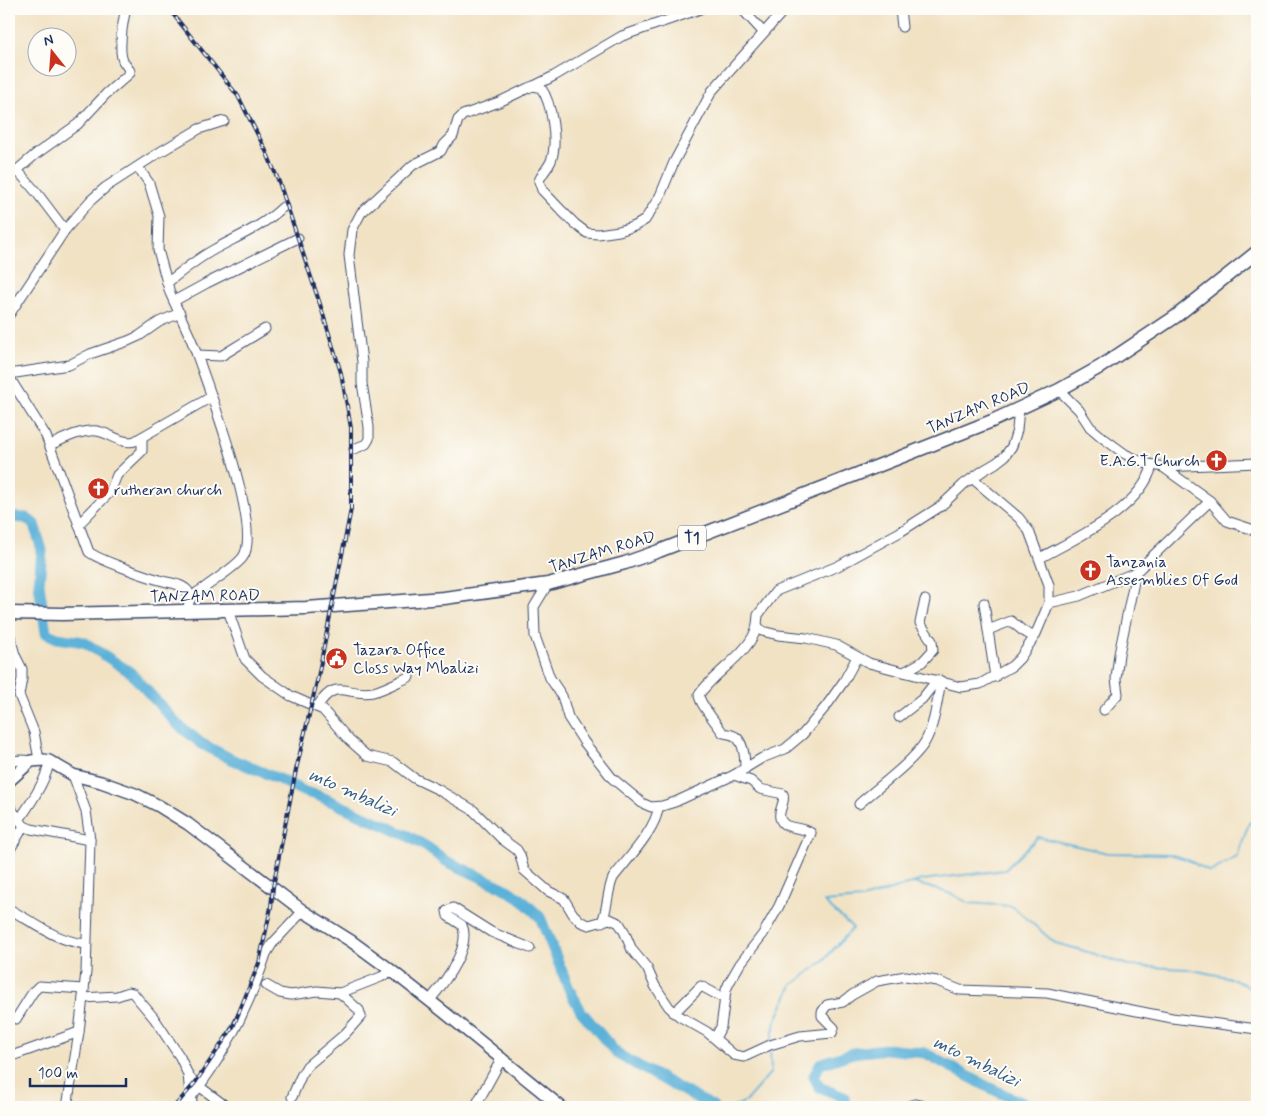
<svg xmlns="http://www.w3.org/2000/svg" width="1266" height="1116" viewBox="0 0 1266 1116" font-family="Mynerve,sans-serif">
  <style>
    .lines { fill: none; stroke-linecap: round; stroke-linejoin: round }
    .stream { stroke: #5cb1d8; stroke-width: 2 }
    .river { stroke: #5cb1d8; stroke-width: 11 }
    .minor-casing { stroke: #3b4a6d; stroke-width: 11 }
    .major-casing { stroke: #3b4a6d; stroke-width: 14 }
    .highway-casing { stroke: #3b4a6d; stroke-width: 15 }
    .minor { stroke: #fff; stroke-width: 9 }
    .major { stroke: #fff; stroke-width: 11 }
    .highway { stroke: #fff; stroke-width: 12 }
    .rail-casing { stroke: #1b2f5e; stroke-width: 4 }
    .rail { stroke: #fdfcf7; stroke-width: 2; stroke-dasharray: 5.5; stroke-linecap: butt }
    .labels { text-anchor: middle; stroke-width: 4; stroke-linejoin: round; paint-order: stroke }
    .shield { fill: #fdfcf7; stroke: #5f6c8c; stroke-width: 1 }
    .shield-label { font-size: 15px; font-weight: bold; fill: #1b2f5e }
    .street-label { font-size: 16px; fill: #1b2f5e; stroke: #fdfcf7 }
    .poi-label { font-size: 16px; fill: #1b2f5e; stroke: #fdfcf7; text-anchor: start }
    .water-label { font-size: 18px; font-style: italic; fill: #325c89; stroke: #fdfcf7 }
  </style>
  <rect width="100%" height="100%" fill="#fdfcf7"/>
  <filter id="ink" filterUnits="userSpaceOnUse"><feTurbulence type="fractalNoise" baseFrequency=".02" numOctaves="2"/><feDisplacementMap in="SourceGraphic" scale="10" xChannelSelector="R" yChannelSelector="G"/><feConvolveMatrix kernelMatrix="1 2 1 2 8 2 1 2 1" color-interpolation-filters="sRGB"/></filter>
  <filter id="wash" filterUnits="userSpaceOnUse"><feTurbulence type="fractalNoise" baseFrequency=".0096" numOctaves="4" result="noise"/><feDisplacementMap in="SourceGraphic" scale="20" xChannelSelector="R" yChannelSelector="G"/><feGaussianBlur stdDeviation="1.12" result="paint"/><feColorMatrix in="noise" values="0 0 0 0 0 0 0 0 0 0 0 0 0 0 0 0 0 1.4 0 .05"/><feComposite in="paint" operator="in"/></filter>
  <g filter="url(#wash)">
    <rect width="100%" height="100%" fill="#f1e2c4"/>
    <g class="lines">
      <g class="stream">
        <polyline points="914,883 952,894 968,903 1012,906 1055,943 1078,949 1131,966 1187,969 1227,977 1257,990"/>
        <polyline points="771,1042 775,1022 792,985 821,963 853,928 824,902 862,899 922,880 1005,870 1038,837 1108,853 1169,854 1186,859 1210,872 1237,857 1249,823 1257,819"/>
        <polyline points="733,1107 746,1101 771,1072 770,1047"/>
      </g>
      <g class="river">
        <polyline points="9,517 26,518 34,524 42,550 39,584 46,633 57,638 84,642 130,672 177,724 202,744 231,759 281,780 305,792 317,795 408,836 427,847 446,861 502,887 520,898 540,917 570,991 581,1011 617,1054 713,1107"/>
        <polyline points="845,1107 844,1097 819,1087 814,1076 820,1064 853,1053 886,1049 925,1053 990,1088 1032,1107"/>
      </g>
    </g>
  </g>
  <g filter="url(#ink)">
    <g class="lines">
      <defs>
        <g id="minor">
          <polyline points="742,9 763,32"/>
          <polyline points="900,9 902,27"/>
          <polyline points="534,86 554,76 622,36 700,9"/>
          <path d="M138,167L149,183L159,216L158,250L170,293L191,339L197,355C209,390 263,529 243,557C237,566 213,581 204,588C199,591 192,595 190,600C188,603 188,608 188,612"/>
          <polyline points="17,170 37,193 65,230"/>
          <path d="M9,177L36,154L78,124L106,94L130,73V71C128,68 125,64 123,61C118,50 123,20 126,9"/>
          <path d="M167,283C182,271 198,258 215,249C239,236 263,226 283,207"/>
          <polyline points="174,301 207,283 298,238"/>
          <polyline points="9,315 65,230 90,201 106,187 160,152 199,129 224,121"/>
          <polyline points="197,355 221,356 265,329"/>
          <polyline points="9,374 69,365 90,354 128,341 139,336 159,322 180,313"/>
          <path d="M9,377L46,436L89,552C99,560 148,577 163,581C171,583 182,584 188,591L189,600"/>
          <polyline points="1059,390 1079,410 1090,427 1103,438 1125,454 1144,463 1163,467 1257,463"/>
          <path d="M50,445C64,439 82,429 97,431C110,433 122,445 135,441L211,397"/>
          <path d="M354,449L366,444L369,439V427L362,383V362L349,255L352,230L361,213L413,165L441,151L444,145L453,136L458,120L463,115L499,102L528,88L533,86L541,88C552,103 558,143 551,161C548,168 542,173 539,181L542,190L562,211L575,224L587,233L598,234L619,231L635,226L645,220L660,196L674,162L712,91L785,9"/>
          <polyline points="1163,467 1210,501 1227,521 1257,531"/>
          <polyline points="972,478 1019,518 1029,531 1049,585 1049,603 1035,636 1020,658 1012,666 980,684 961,687 869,663 836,645 806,638 778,635 762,631 759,628 757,625 758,615 776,591 838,566 900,532 941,506 964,484 984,470 996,463 1005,456 1012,446 1017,430 1019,408"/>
          <polyline points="79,524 110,492 117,475 142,451 142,437"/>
          <path d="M1040,558C1076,538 1141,509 1152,466"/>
          <polyline points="548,584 534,607 535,636 550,678 562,696 568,717 584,742 612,778 642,803 651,807 662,806 675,802 734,775 762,758 785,749 803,734 827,705 844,681 857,657"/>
          <polyline points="984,603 995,677"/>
          <polyline points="1049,603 1079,596 1136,572 1210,501"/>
          <polyline points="228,610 245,659 262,676 291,696 323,710 349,740 367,756 393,762 414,778 437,789 473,810 502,839 517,850 520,855 524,870 548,891 564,899 573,914 581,922 589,925 610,919 619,923 624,931 632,950 647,968 655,986 669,1007 679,1016 707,1032 734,1055 744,1057 770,1045 800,1036 832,1033 834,1028 822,1016 822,1012 827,1005 843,1002 852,995 877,981 906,976 937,981 960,990 1047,993 1172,1018 1257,1029"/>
          <polyline points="988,630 1011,621 1023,631 1034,637"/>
          <polyline points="9,633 15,655 22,669 22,679 19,695 34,732 39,760"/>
          <polyline points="904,672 922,662 933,650 932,641 920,623 925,600"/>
          <path d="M317,707C337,676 347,697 373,692C385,689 397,682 409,677"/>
          <polyline points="1104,710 1118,694 1116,679 1119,654 1136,572"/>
          <polyline points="899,717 922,699 937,680"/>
          <polyline points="9,761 22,760 31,761"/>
          <path d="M745,769C745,760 744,743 736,737C732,734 727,734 723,733C717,724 699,703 699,695C713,673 753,651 757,625"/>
          <path d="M859,804C877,788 914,761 925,742C935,724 937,701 941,681"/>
          <polyline points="9,806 24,826 31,829 90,840"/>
          <path d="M19,820C29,806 48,778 49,761"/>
          <polyline points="9,851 24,826"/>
          <path d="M9,909C35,923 56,941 86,944"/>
          <path d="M602,922C608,907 607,892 613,878C626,861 658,827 658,807"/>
          <polyline points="266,985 280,993 291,995 317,991 340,993 381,977 386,974 388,968"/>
          <polyline points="83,998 117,996 129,992 133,993 154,1018 180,1057 189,1077 200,1087 227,1107"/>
          <path d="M430,1000C444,983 472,947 462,925L448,916L447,911L453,908L491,932L530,948"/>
          <polyline points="674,1013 701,986 725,999"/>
          <polyline points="16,1019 33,992 39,986 84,989"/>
          <path d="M715,1038L721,1027L726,990L729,983L740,964L763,934L779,906L811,833C803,827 790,829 784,824C773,815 787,803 783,794L760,789L751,781L734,775"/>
          <polyline points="9,1057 79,1032"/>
          <polyline points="188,1074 190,1096 194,1107"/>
          <polyline points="292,1097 301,1076 307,1066 345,1034 361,1016 359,1010 340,993"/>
          <polyline points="67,1107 79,1032 86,972 90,840 86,811 73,775"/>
          <path d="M183,1107C221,1062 248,1010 266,954L272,944L303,911"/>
          <polyline points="475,1107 502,1058"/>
          <polyline points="905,1107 915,1104 929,1107"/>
        </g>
        <polyline id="major" points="9,781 31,761 44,760 49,761 73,775 101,782 135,794 159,806 188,824 303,911 351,941 388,968 444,1012 561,1107"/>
        <polyline id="highway" points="9,613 62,614 306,608 444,598 548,584 625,563 659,551 827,486 992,421 1059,390 1100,367 1175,317 1257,252"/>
      </defs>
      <use href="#minor" class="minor-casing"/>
      <use href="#major" class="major-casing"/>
      <use href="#highway" class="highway-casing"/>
      <use href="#minor" class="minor"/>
      <use href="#major" class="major"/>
      <use href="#highway" class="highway"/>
      <defs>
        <polyline id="rail" points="169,9 238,96 266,151 279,182 320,304 341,373 351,428 351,509 318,677 296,770 273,887 271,907 259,963 233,1027 195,1083 174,1107"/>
      </defs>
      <use href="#rail" class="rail-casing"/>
      <use href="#rail" class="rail"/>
    </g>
  </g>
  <defs>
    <symbol id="church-disc" viewBox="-11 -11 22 22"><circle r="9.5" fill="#c8321e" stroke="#fdfcf7"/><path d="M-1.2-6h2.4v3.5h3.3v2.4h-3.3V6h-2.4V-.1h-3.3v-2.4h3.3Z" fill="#fff"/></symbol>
    <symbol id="civic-disc" viewBox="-11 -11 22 22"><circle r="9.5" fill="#c8321e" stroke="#fdfcf7"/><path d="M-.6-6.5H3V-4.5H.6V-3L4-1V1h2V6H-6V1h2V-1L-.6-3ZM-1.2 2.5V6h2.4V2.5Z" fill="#fff"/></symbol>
  </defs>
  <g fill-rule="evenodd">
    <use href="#church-disc" x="1204" y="448" width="25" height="25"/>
    <use href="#church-disc" x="86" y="476" width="25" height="25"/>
    <use href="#church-disc" x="1078" y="558" width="25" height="25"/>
    <use href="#civic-disc" x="324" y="646" width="25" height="25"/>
  </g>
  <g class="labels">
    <rect class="shield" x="678" y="525.5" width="28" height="25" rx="4"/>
    <g class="shield-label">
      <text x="692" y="543">T1</text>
    </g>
    <g class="street-label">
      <text transform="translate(978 407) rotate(-23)" y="6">TANZAM ROAD</text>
      <text transform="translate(602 551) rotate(-17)" y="6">TANZAM ROAD</text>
      <text transform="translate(205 595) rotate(-1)" y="6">TANZAM ROAD</text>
    </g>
    <g class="poi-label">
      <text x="1200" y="466" text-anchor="end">E.A.G.T Church</text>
      <text x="114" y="495">rutheran church</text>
      <text x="1106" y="567">Tanzania<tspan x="1106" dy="18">Assemblies Of God</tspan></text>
      <text x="353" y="655">Tazara Office<tspan x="353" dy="18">Closs Way Mbalizi</tspan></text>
    </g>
    <g class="water-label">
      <text transform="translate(353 792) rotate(24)" y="6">mto mbalizi</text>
      <text transform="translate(977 1061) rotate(26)" y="6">mto mbalizi</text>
    </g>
  </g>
  <rect width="1266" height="1116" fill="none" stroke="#fdfcf7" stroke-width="30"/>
  <g transform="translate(52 52) rotate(343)"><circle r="24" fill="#fdfcf7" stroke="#a3aaba"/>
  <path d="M0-4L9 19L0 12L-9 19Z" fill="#c8321e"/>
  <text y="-8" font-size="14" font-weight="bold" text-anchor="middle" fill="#1b2f5e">N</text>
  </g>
  <path d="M30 1078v8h96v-8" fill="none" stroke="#1b2f5e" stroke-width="2.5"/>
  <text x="38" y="1078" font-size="15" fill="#1b2f5e" stroke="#fdfcf7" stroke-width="4" paint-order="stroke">100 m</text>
</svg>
